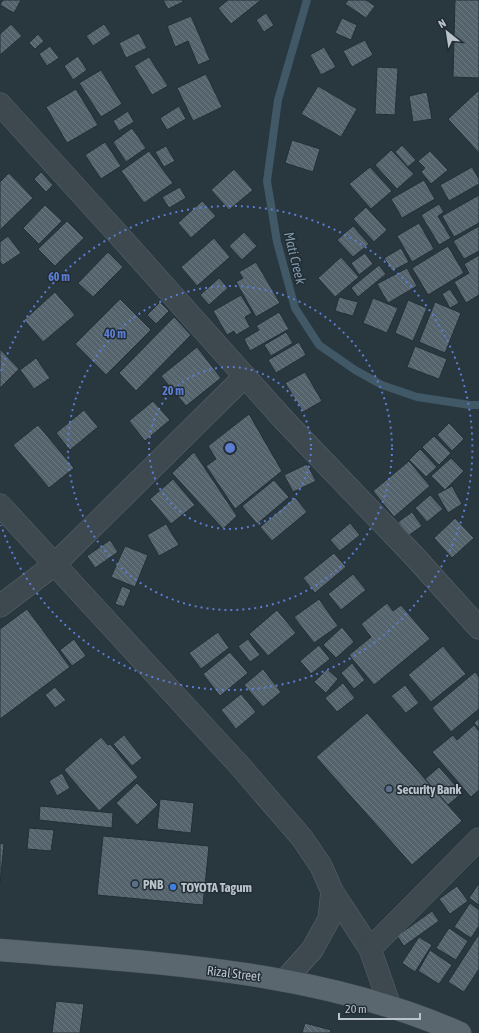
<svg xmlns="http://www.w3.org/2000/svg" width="479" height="1033" viewBox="0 0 479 1033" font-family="'Asap Condensed',sans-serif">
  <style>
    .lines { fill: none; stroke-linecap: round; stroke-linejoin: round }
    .stream { stroke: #415866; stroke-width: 8 }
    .building { fill: url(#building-back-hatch); stroke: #242f37 }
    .street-casing { stroke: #5b666d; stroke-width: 23 }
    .primary-casing { stroke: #4a545c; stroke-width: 23 }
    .street { stroke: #3d484f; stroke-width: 22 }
    .primary { stroke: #5b676f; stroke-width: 22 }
    .ring { fill: none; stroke: #5c7dd2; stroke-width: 2; stroke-dasharray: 2 4 }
    .service-dot { fill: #5c6f8a; stroke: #222d35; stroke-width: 1.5 }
    .shop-dot { fill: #3f7fe0; stroke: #222d35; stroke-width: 1.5 }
    .labels { text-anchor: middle; stroke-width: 3; stroke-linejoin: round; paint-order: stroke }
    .poi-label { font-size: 13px; font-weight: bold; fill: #bac3ca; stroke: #222d35; text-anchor: start }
    .street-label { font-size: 13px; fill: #bac3ca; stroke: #222d35 }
    .water-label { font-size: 14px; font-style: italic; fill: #7e98a9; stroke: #222d35 }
    .centre { fill: #5c7dd2; stroke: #222d35; stroke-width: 2 }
    .ring-label { font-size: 12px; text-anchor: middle; font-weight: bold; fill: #5c7dd2; stroke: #222d35; stroke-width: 3; stroke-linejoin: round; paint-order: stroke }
  </style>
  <defs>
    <pattern id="building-back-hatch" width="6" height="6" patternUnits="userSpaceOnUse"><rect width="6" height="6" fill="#55646c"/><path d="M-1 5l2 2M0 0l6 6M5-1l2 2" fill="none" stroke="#6b7980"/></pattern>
  </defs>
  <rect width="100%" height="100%" fill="#29373f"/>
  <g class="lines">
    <polyline class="stream" points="307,0 278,100 267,181 277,242 295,308 319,345 355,370 382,385 417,397 470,405 479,405"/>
  </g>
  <g class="building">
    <polygon points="3,0 21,0 14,13 0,5"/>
    <polygon points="163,0 182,0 183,2 168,9"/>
    <polygon points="228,0 261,0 231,24 218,8"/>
    <polygon points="348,0 366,0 375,6 366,18 345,4"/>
    <polygon points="455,0 479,0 479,78 453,77"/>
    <polygon points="266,13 274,25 264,32 256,20"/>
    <polygon points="191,16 210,60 198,65 188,41 175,47 167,26"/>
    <polygon points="342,18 357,25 351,40 335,33"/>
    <polygon points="11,24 22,36 0,55 0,34"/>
    <polygon points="104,24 111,34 93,46 86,36"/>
    <polygon points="139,33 147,48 126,58 119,43"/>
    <polygon points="38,34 44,41 35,49 29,43"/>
    <polygon points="365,40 373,55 352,67 343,51"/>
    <polygon points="50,46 59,58 47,66 39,54"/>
    <polygon points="324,47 336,67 321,75 310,55"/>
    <polygon points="78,56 87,70 73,80 64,66"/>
    <polygon points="149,57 168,86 152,95 134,66"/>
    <polygon points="377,67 398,68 395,115 375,114"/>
    <polygon points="101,70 122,104 101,117 79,83"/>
    <polygon points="206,74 222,107 193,121 177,88"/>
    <polygon points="318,86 357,109 341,137 301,114"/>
    <polygon points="76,89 98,125 67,143 46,107"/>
    <polygon points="479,90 479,153 448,119"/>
    <polygon points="427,92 432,119 413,122 409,96"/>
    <polygon points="179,106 186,119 167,130 160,118"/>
    <polygon points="128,111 134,122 119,131 113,121"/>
    <polygon points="132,128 146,148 126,162 113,142"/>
    <polygon points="292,140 320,149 313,172 285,163"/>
    <polygon points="105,142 121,166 101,179 85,155"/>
    <polygon points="402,145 416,160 408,167 395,152"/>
    <polygon points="166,146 175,161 164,167 155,152"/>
    <polygon points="391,150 414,174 397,189 375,165"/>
    <polygon points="149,151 173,183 144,203 121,171"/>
    <polygon points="430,151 448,170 431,184 421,172 425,168 418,161"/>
    <polygon points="370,167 392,191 371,209 349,184"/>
    <polygon points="472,167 479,179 479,184 449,201 440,185"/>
    <polygon points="234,169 253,190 229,210 211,190"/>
    <polygon points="41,172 53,185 46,192 34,179"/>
    <polygon points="9,173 33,198 0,230 0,182"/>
    <polygon points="424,180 435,199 402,218 391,199"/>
    <polygon points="180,187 186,198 169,208 162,197"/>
    <polygon points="479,195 479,223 454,237 442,216"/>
    <polygon points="202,201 216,216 191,238 178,223"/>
    <polygon points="439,204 444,212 438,216 451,238 439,245 421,215"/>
    <polygon points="45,205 62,221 39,244 23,228"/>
    <polygon points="366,207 387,230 374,242 353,219"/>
    <polygon points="67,221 84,238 55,266 38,249"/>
    <polygon points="419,223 434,249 412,262 397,236"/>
    <polygon points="353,226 369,244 353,257 337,240"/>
    <polygon points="479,226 479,251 464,259 453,241"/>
    <polygon points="244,232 257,246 242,260 229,246"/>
    <polygon points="8,236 21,253 3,265 0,262 0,242"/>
    <polygon points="214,238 230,257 197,286 181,267"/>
    <polygon points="448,246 464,273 428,295 412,268"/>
    <polygon points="401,248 409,262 392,271 384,258"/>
    <polygon points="108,252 123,267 93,297 78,283"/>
    <polygon points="365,253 373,264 359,275 351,263"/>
    <polygon points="479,255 479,295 466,303 454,282 469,273 464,264"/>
    <polygon points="341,257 359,277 335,297 318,278"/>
    <polygon points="256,262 280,303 256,317 236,282 243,278 239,272"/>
    <polygon points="379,265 386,274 358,297 351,288"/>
    <polygon points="407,268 417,286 388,303 377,284"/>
    <polygon points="219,278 228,288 209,305 200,295"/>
    <polygon points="450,289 459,303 450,308 442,294"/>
    <polygon points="55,292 75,315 43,342 24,320"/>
    <polygon points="241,295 252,313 245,317 250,327 236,335 234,331 227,335 213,311"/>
    <polygon points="339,297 358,302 353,316 335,311"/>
    <polygon points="373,298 398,308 387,333 363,323"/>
    <polygon points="120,299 151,330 106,375 75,344"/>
    <polygon points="408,300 427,308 413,341 395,333"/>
    <polygon points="160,302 169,311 156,324 147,315"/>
    <polygon points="435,302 461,313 445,353 419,342"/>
    <polygon points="279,312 289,329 250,351 244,339 259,330 256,326"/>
    <polygon points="174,317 191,335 136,391 119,373"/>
    <polygon points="286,332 293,343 271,356 264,345"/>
    <polygon points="299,342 306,355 276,373 268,360"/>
    <polygon points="415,346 447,359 439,379 407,367"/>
    <polygon points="197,347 221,378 186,406 161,376"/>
    <polygon points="0,349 19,369 0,388"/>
    <polygon points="36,358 50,378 34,389 20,370"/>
    <polygon points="305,372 322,401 303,412 285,383"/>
    <polygon points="153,401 170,420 145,441 129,421"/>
    <polygon points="84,410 98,427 70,450 56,433"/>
    <polygon points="249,414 282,471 235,509 206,466 216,459 208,446"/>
    <polygon points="449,423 464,439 452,451 437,435"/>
    <polygon points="38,425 74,468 49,488 13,445"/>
    <polygon points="434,436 451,453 439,465 422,447"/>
    <polygon points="420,449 437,467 426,477 409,460"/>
    <polygon points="194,452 237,516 223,529 172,473"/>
    <polygon points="451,458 464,471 445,490 431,476"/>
    <polygon points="409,461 430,486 394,517 373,491"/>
    <polygon points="307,464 316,481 293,492 284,475"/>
    <polygon points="173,479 195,505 171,524 150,499"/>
    <polygon points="274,480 289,497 257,524 242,506"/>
    <polygon points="452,486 462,504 448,513 437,494"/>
    <polygon points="430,495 443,509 427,522 415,508"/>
    <polygon points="295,497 307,512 272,541 260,527"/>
    <polygon points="412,512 422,526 408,536 398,522"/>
    <polygon points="455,518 474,538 452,558 434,538"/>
    <polygon points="350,523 360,535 340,551 330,540"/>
    <polygon points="166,524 179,545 159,556 147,535"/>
    <polygon points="110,540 118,552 95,568 87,556"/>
    <polygon points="125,546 148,555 135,587 111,577"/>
    <polygon points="334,553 346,567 315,593 303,578"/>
    <polygon points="353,574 366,590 341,610 328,594"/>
    <polygon points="122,586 131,590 124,607 115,604"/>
    <polygon points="319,599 338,626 314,643 294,617"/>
    <polygon points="387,603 393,611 401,605 430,639 374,685 349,655 371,637 361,624"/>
    <polygon points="27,609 70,667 0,719 0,629"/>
    <polygon points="277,610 296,633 268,656 249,634"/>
    <polygon points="342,627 354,642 336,658 323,645"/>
    <polygon points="218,632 229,648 201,669 189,653"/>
    <polygon points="74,639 86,656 72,666 60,650"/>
    <polygon points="248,639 260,655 250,662 238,646"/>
    <polygon points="319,645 330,659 311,674 300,661"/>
    <polygon points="443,646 466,674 431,702 408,675"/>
    <polygon points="230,652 248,673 220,696 203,674"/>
    <polygon points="352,663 365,680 354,689 341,673"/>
    <polygon points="263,669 281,692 263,707 244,685"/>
    <polygon points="327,669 338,679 326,693 314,682"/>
    <polygon points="475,672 479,677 479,709 451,732 432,708"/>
    <polygon points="343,683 355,698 337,712 325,698"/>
    <polygon points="405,685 419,703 406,713 391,696"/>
    <polygon points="55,687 66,700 55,708 45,695"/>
    <polygon points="241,694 256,712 236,729 221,710"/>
    <polygon points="367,713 462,821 412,865 316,757"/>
    <polygon points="479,718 479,729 474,723"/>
    <polygon points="474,725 479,731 479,790 471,797 432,752 453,735 457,740"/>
    <polygon points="124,735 142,758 132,766 113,744"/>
    <polygon points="101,737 108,745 110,744 138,777 99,811 64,770"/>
    <polygon points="439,767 462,793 448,805 425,779"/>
    <polygon points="62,773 70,788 57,796 49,781"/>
    <polygon points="137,783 158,805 137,825 116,803"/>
    <polygon points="160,799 194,803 191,833 157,829"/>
    <polygon points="40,806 113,813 112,828 39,820"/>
    <polygon points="29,828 54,830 51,851 27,849"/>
    <polygon points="103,836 209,846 203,905 97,895"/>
    <polygon points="0,843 4,844 0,884"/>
    <polygon points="479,883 479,905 469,898"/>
    <polygon points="457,886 468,901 450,914 439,899"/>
    <polygon points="470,903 479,910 479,926 471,938 454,927"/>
    <polygon points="432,911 439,921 404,946 397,936"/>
    <polygon points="449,928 468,941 456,960 436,948"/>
    <polygon points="479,934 479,969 464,992 448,982"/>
    <polygon points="419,937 432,945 415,972 402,963"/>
    <polygon points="430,950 452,965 439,984 418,971"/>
    <polygon points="56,1001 84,1004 80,1033 52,1033"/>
    <polygon points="305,1023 331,1030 330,1033 302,1033"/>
  </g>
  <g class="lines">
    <defs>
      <g id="street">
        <polyline points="0,104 125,242 284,420 415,557 479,628"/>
        <polyline points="0,505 240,766 302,838 321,866 332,891 370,949 390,1006"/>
        <polyline points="0,606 54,565 245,376"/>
        <polyline points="370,949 479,839"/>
        <polyline points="285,980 312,950 329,919 332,891"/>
      </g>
      <path id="primary" d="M0,950C155,963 316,969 460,1033"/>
    </defs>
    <use href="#street" class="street-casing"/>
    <use href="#primary" class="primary-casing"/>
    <use href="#street" class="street"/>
    <use href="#primary" class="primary"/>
  </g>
  <g class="ring">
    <circle cx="230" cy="448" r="81"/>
    <circle cx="230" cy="448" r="162"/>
    <path d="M1 371A242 242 0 1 1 1 525"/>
  </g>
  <g class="service-dot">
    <circle cx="389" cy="789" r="4"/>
    <circle cx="135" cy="884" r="4"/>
  </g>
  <circle class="shop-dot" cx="173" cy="887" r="4"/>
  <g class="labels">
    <g class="poi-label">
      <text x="397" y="794">Security Bank</text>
      <text x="143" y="889">PNB</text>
      <text x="181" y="892">TOYOTA Tagum</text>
    </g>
    <g class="street-label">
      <text transform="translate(234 973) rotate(7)" y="5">Rizal Street</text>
    </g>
    <g class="water-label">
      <text transform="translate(295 258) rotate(76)" y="5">Mati Creek</text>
    </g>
  </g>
  <circle cx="230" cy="448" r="6" class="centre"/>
  <g class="ring-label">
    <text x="59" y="281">60 m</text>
    <text x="115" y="338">40 m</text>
    <text x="173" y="395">20 m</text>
  </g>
  <g transform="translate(447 32) rotate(330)" stroke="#222d35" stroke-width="3" paint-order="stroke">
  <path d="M0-3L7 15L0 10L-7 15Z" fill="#bac3ca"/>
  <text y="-6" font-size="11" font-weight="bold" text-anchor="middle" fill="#bac3ca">N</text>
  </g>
  <path d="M339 1013v6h81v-6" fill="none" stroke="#bac3ca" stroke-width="2"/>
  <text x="345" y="1013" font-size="12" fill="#bac3ca" stroke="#222d35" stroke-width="3" paint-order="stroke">20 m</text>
</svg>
